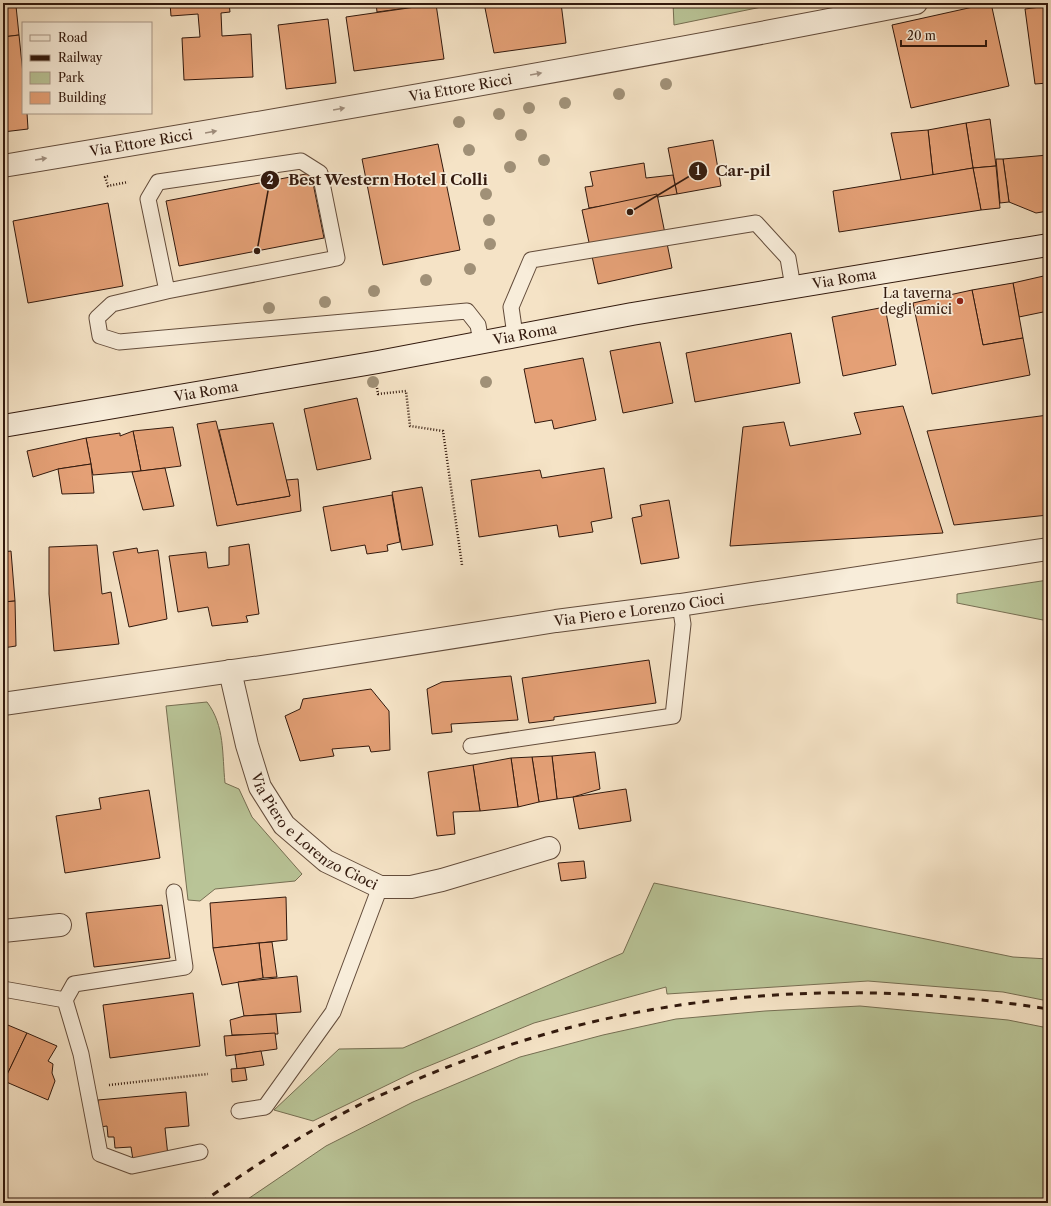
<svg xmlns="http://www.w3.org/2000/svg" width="1051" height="1206" viewBox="0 0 1051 1206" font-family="'Libre Caslon Text',serif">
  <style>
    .green { fill: #b9c497; stroke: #766e52 }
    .building { fill: #e4a076; stroke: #32190d }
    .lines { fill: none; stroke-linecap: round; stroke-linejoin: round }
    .lane-casing { stroke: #634c3b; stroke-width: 17 }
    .street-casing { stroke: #634c3b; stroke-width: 24 }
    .secondary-casing { stroke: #32190d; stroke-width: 24 }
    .path { stroke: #32190d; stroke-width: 2.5; stroke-dasharray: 1 2; stroke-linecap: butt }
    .lane { stroke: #f8edda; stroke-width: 15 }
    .street { stroke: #f8edda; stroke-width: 22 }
    .secondary { stroke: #f8edda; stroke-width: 22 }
    .rail { stroke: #32190d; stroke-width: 3; stroke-dasharray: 7 7; stroke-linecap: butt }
    .tree { fill: #a09077 }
    .oneway { fill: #9f8e7e }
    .poi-dot { fill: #8f2418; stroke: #f8edda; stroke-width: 1.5 }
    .labels { text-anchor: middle; stroke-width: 3.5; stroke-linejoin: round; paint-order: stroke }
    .street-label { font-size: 14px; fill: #32190d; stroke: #f8edda }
    .poi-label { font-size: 14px; fill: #32190d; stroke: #f8edda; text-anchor: end }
    .leader { fill: none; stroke: #32190d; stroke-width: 1.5 }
    .callout-dot { fill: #32190d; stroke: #f8edda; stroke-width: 1.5 }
    .mark-label { font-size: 12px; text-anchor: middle; font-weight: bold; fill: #fff }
    .callout-label { font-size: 15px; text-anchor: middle; font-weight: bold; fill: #32190d; stroke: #f8edda; stroke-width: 3.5; stroke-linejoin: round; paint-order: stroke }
  </style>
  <rect width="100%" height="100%" fill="#f5e3c6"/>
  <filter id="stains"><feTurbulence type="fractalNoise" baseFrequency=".005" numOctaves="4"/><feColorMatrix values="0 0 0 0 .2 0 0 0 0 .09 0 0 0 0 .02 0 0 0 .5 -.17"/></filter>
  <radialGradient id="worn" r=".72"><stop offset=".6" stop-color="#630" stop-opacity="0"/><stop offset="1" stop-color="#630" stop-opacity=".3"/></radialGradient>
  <g class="green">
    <polygon points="673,3 781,3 674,25"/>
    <polygon points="1048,580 1048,621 957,603 957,594"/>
    <path d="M207,702C225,726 222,754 225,783L239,789L252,817L302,874L295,881L215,889L200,901L188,900L166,706Z"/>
    <polygon points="654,883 1013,957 1048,959 1048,1001 1003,992 868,981 667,994 666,987 534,1023 414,1072 313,1121 274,1110 339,1049 403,1048 623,953"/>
    <polygon points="860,1006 1008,1020 1048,1028 1048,1203 242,1203 326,1146 413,1102 520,1057 603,1035 676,1019 765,1011"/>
  </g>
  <g class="building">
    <polygon points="170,3 229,3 230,12 221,13 222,36 251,34 253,77 184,80 182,38 200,37 198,14 171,16"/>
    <polygon points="376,3 436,3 436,4 377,12"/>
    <polygon points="484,3 561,3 566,43 494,53"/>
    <polygon points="991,3 1009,86 911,108 892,25"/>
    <polygon points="436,4 444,59 354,71 346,17"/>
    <polygon points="16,6 19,35 3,37 3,8"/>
    <polygon points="1048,6 1048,83 1035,84 1025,9"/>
    <polygon points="328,19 336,83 286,89 278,25"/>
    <polygon points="19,35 23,74 23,113 27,113 28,129 3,132 3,37"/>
    <polygon points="990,119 996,166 973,168 966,123"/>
    <polygon points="966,123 973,168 933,175 928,130"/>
    <polygon points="928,130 933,175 901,180 891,133"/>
    <polygon points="713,140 721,186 677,194 668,148"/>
    <polygon points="438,144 460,250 383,265 362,159"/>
    <polygon points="1048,155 1048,211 1036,213 1009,202 1003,159"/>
    <polygon points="996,159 1003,159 1009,202 1000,203"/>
    <polygon points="644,163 646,178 673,175 677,194 589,208 585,187 593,186 590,172"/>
    <polygon points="996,166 1000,208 981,210 973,168"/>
    <polygon points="973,168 981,210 839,232 833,191"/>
    <polygon points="311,173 324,238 179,266 166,201"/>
    <polygon points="657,194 672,268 598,284 582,210"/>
    <polygon points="108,203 123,286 28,303 13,221"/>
    <polygon points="1048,275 1048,311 1019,317 1013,283"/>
    <polygon points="1013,283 1023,338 983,345 972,290"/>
    <polygon points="972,290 983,345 1023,338 1030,375 932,394 913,303"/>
    <polygon points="885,307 896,365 843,376 832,317"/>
    <polygon points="791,333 800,383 695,402 686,353"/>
    <polygon points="660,342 673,403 623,413 610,351"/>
    <polygon points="583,358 596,420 554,429 552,420 535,423 524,369"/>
    <polygon points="357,398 371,459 317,470 304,409"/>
    <polygon points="903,406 943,533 730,546 743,427 784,422 790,446 861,434 854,413"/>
    <polygon points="1048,415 1048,515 954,525 927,431"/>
    <polygon points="216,421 237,505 290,496 286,480 298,479 301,511 217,526 197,424"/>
    <polygon points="273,423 290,496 237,505 219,430"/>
    <polygon points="173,427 181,466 141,471 133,431"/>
    <polygon points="133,431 141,471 93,475 86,438 120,433 120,436"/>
    <polygon points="86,438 91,464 58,469 33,477 27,451"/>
    <polygon points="91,464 94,493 62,494 58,469"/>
    <polygon points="165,468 174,506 143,510 132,472"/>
    <polygon points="604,468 612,518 591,522 593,532 559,537 557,525 479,537 471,480 540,470 542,478"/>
    <polygon points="422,487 433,545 402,550 392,492"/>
    <polygon points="392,495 400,542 387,545 388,551 367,554 365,545 331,551 323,507"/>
    <polygon points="669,500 679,558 641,564 632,518 642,516 640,505"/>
    <polygon points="249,544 259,614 246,616 248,622 212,626 208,607 178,612 169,556 206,552 208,568 229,565 229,547"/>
    <polygon points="97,545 102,594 111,592 119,644 54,651 49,594 49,547"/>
    <polygon points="137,548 138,553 158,550 167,619 129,627 113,552"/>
    <polygon points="11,551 15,601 3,602 3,552"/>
    <polygon points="15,601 16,646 3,648 3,602"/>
    <polygon points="649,660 656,703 554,717 554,720 529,723 522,678"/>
    <polygon points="511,676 518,720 451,724 452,732 432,734 427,689 442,682"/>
    <polygon points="371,689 389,711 390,750 371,752 369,746 332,749 334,756 300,761 285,716 300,709 303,699"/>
    <polygon points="595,752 600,789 573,797 557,799 552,756"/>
    <polygon points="552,756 557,799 539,802 532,757"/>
    <polygon points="532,757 539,802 518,807 511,758"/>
    <polygon points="511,758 518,807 480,811 473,765"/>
    <polygon points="473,765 480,811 453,812 455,834 437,836 428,772"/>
    <polygon points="626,789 631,821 579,829 573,797"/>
    <polygon points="149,790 160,858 65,873 56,816 101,809 99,798"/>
    <polygon points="584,861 586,878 561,881 558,863"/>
    <polygon points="286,897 287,940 213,948 210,903"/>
    <polygon points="162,905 170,958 94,967 86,913"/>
    <polygon points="272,942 277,977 263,978 259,943"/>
    <polygon points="259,943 263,978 222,985 213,948"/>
    <polygon points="297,976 301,1012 244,1016 238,982"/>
    <polygon points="193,993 200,1046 110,1058 103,1005"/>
    <polygon points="276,1014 278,1034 232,1035 230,1020 244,1016"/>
    <polygon points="3,1023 27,1033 4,1081 3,1080"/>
    <polygon points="27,1033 57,1046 48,1061 53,1064 52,1073 55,1081 48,1100 4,1081"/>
    <polygon points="275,1033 277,1049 226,1056 224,1036"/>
    <polygon points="261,1051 264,1065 237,1069 235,1055"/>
    <polygon points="245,1068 247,1080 232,1082 231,1069"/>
    <polygon points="186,1092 189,1126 165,1128 168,1156 133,1160 131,1147 115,1148 114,1137 108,1137 107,1126 100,1127 98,1100"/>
  </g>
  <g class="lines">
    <defs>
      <g id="lane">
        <polyline points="167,291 148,199 158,182 301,161 320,173 337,258 167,291 112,304 97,318 100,336 119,342 467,311 478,325 481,342"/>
        <polyline points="515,335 511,307 531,260 756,223 788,258 793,287"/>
        <polyline points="471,746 673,716 683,624 680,605"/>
        <polyline points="3,989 65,1000 81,1054 100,1154 132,1166 200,1152"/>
        <polyline points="65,1000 74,984 185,967 174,892"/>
        <polyline points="239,1111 265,1107 333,1012 380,887"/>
      </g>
      <g id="street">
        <path id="s1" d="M3,166C308,115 613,63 916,3"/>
        <path id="s2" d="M230,671L247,745L260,787L284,825L326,861L380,887H411L442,880L549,848"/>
        <path id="s3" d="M3,704L289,663L556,621L680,605L1048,549"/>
        <polyline points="3,931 60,925"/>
      </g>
      <g id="secondary">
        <path id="s4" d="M3,426L378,362L632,314L1048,245"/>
      </g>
    </defs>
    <use href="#lane" class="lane-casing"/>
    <use href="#street" class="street-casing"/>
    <use href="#secondary" class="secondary-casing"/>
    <g class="path">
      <polyline points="108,176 105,177 108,186 128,182"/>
      <polyline points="377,388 378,394 406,391 410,426 443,431 462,565"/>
      <polyline points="109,1085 208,1074"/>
    </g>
    <use href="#lane" class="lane"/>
    <use href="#street" class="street"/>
    <use href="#secondary" class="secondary"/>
    <path class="rail" d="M201,1203C253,1167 305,1132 361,1104C377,1096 394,1090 411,1082C615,994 829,974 1048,1009"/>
  </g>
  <g class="tree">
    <circle cx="666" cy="84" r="6"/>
    <circle cx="619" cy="94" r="6"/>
    <circle cx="565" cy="103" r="6"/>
    <circle cx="529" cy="108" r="6"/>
    <circle cx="499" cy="114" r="6"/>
    <circle cx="459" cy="122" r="6"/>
    <circle cx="521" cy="135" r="6"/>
    <circle cx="469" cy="150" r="6"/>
    <circle cx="544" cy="160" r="6"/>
    <circle cx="510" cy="167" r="6"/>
    <circle cx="486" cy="194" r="6"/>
    <circle cx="489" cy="220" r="6"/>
    <circle cx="490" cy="244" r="6"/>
    <circle cx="470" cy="269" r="6"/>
    <circle cx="426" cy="280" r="6"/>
    <circle cx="374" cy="291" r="6"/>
    <circle cx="325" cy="302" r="6"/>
    <circle cx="269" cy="308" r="6"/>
    <circle cx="373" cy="382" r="6"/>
    <circle cx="486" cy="382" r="6"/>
  </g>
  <defs><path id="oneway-solid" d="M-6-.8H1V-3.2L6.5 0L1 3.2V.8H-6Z"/></defs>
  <g class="oneway">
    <use href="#oneway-solid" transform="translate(536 74) rotate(-10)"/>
    <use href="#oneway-solid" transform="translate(339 109) rotate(-10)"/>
    <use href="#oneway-solid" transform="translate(211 132) rotate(-10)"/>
    <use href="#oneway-solid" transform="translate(41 159) rotate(-9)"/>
  </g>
  <circle class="poi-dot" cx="960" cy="301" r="4"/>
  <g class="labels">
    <g class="street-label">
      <text dy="5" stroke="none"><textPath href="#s1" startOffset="464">Via Ettore Ricci</textPath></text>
      <text dy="5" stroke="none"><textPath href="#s1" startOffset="140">Via Ettore Ricci</textPath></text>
      <text dy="5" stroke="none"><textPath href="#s4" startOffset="854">Via Roma</textPath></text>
      <text dy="5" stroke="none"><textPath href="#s4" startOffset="530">Via Roma</textPath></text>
      <text dy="5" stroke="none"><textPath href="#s4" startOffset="206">Via Roma</textPath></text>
      <text dy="5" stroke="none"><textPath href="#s3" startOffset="643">Via Piero e Lorenzo Cioci</textPath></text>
      <text dy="5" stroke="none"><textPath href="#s2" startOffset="191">Via Piero e Lorenzo Cioci</textPath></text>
    </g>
    <g class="poi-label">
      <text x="952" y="298">La taverna<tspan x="952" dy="16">degli amici</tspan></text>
    </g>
  </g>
  <path class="leader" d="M630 212L698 171M257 251L270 180"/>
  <g class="callout-dot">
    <circle cx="630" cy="212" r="4"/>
    <circle cx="257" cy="251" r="4"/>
    <circle cx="698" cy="171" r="10"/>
    <circle cx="270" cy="180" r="10"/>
  </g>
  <g class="mark-label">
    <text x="698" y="175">1</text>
    <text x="270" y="184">2</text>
  </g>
  <g class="callout-label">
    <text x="743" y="176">Car-pil</text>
    <text x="388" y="185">Best Western Hotel I Colli</text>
  </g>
  <rect width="1051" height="1206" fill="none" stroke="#f5e3c6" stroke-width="16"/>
  <rect x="4" y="4" width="1043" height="1198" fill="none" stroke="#32190d" stroke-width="2"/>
  <rect x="8" y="8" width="1035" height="1190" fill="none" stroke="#32190d"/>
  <rect x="22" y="22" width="130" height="92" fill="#f8edda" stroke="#a99888"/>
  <rect x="30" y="35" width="20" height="6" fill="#f8edda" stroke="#a99888"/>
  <text x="58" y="42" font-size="12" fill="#32190d">Road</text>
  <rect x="30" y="55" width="20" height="6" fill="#32190d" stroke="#a99888"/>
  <text x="58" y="62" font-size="12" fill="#32190d">Railway</text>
  <rect x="30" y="72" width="20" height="12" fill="#b9c497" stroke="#a99888"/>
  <text x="58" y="82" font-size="12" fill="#32190d">Park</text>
  <rect x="30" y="92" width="20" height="12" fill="#e4a076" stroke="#a99888"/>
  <text x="58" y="102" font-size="12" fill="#32190d">Building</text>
  <path d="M901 40v6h85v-6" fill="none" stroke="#32190d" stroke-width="2"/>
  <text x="907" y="40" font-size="12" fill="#32190d" stroke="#f8edda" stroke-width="3" paint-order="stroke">20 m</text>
  <rect width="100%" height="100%" filter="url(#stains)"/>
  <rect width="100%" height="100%" fill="url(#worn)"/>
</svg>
